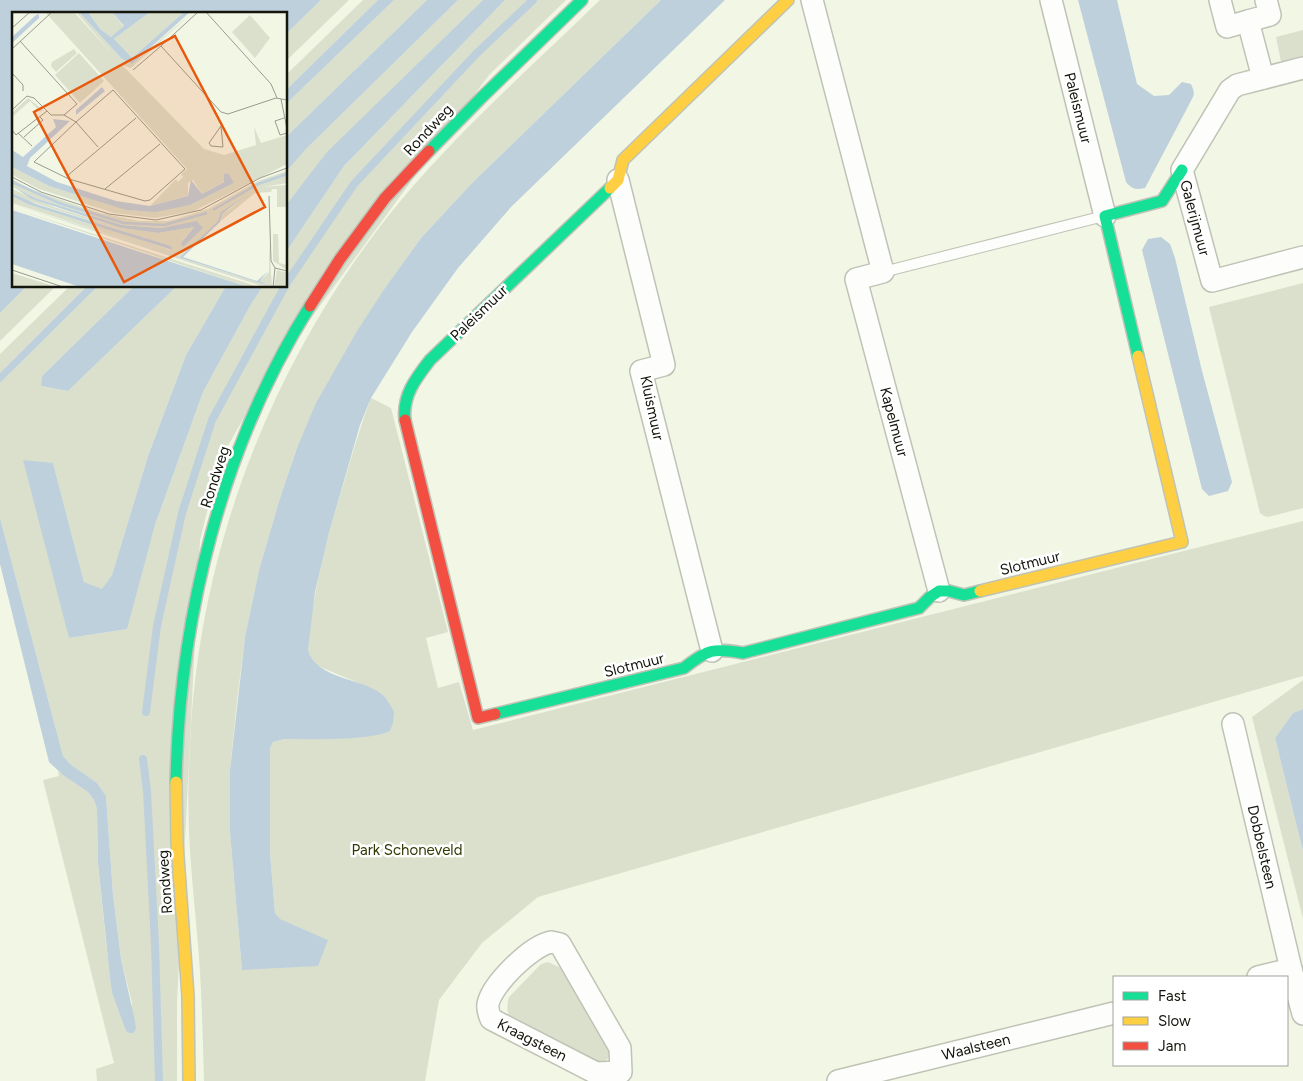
<svg xmlns="http://www.w3.org/2000/svg" width="1303" height="1081" viewBox="0 0 1303 1081" font-family="Figtree,sans-serif">
  <style>
    .green { fill: #dbe0cd }
    .water { fill: #bdd0dc }
    .lines { fill: none; stroke-linecap: round; stroke-linejoin: round }
    .stream { stroke: #bdd0dc; stroke-width: 8 }
    .lane-casing { stroke: #bfc3b6; stroke-width: 12 }
    .street-casing { stroke: #bfc3b6; stroke-width: 24 }
    .fast-casing { stroke: #bfc3b6; stroke-width: 14 }
    .slow-casing { stroke: #bfc3b6; stroke-width: 14 }
    .jam-casing { stroke: #bfc3b6; stroke-width: 14 }
    .lane { stroke: #fdfefb; stroke-width: 10 }
    .street { stroke: #fdfefb; stroke-width: 21 }
    .fast { stroke: #16e098; stroke-width: 11 }
    .slow { stroke: #ffcf43; stroke-width: 11 }
    .jam { stroke: #f24e42; stroke-width: 11 }
    .labels { text-anchor: middle; stroke-width: 5; stroke-linejoin: round; paint-order: stroke }
    .street-label { font-size: 15px; fill: #14160c; stroke: #fff }
    .park-label { font-size: 15px; fill: #303902; stroke: #fff }
    .inset-river { fill: none; stroke: #bdd0dc; stroke-width: 2.5 }
    .inset-road { fill: none; stroke: #999c8e; stroke-width: 1 }
    .view { fill: #e8590c; fill-opacity: 0.15; stroke: #e8590c; stroke-width: 2.5 }
    .inset-edge { fill: none; stroke: #14160c; stroke-width: 2.5 }
  </style>
  <rect width="100%" height="100%" fill="#f2f6e5"/>
  <g class="green">
    <polygon points="321,0 349,0 286,61 286,34"/>
    <polygon points="363,0 378,0 286,90 286,75"/>
    <polygon points="394,0 427,0 286,137 286,104"/>
    <polygon points="458,0 483,0 328,152 286,205 286,172 306,149"/>
    <polygon points="505,0 566,0 489,75 264,382 220,460 200,540 177,1002 177,1081 97,1081 96,1069 114,1063 43,780 59,776 58,771 88,792 94,800 97,809 98,863 105,933 112,993 126,1030 132,1003 121,959 113,895 106,796 97,783 70,764 63,756 0,518 0,383 98,286 134,286 42,376 41,386 68,391 177,286 226,286 186,355 148,456 112,575 102,590 84,582 53,463 69,638 126,629 155,525 203,392 250,306 263,286 286,286 286,252 344,166"/>
    <path d="M600,0H661L472,183L421,238L387,285L297,448L280,498L259,570L245,637L237,701L230,770V833L242,970L328,940L279,919L275,913L270,853V748L273,742L285,739L363,737L386,733L383,695L354,681L318,666L311,657L308,650C312,595 326,541 342,489C351,458 360,427 371,398L391,408L448,632L426,638L438,688L459,682L473,730L1303,521V676L538,897L482,943L439,1000L425,1081H204C203,1044 202,1008 200,971C197,925 191,878 189,832C188,803 188,775 190,746C198,547 275,352 402,199C462,128 533,65 600,0Z"/>
    <polygon points="1303,30 1303,57 1281,62 1276,37"/>
    <polygon points="1303,283 1303,508 1268,517 1264,516 1260,513 1209,307"/>
    <polygon points="27,286 56,286 0,341 0,313"/>
    <polygon points="70,286 87,286 0,373 0,354"/>
    <polygon points="1303,680 1303,709 1293,713 1275,738 1303,851 1303,919 1252,717"/>
    <path d="M548,962L565,970L612,1051L610,1057L601,1064L513,1022C507,1014 506,1008 509,997L541,964Z"/>
  </g>
  <g class="water">
    <polygon points="0,0 321,0 286,34 286,14 14,14 14,286 27,286 0,313"/>
    <polygon points="378,0 394,0 286,104 286,90"/>
    <polygon points="427,0 458,0 306,149 286,172 286,137"/>
    <polygon points="483,0 505,0 344,166 286,252 286,205 327,152"/>
    <path d="M661,0H725L511,207L458,268L412,332L371,398L360,425L329,533L315,592L308,650C317,680 361,677 383,695C388,700 391,706 394,712L393,723L390,731C370,741 310,739 285,739L273,742L270,748V853L275,913L280,919L328,940L318,966L242,970L230,833V770L245,637L259,570L280,498L297,448L316,403L357,331L387,285L421,238L472,183Z"/>
    <path d="M1078,0H1117L1137,84L1154,96L1169,95L1182,82L1191,84C1193,89 1195,92 1193,97L1145,188C1135,190 1132,189 1126,182Z"/>
    <polygon points="1161,237 1170,244 1175,258 1202,371 1232,482 1228,491 1209,496 1202,489 1142,250 1148,239"/>
    <polygon points="87,286 98,286 0,383 0,373"/>
    <polygon points="134,286 177,286 68,391 41,386 42,376"/>
    <polygon points="226,286 263,286 250,306 203,392 155,525 127,629 69,638 23,460 53,463 84,582 102,589 112,575 148,456 186,355"/>
    <polygon points="0,518 63,756 70,764 97,783 106,796 113,895 121,959 135,1021 136,1029 133,1033 129,1033 126,1031 112,993 110,978 98,863 97,809 94,800 88,792 63,775 49,762 0,564"/>
    <polygon points="1303,709 1303,851 1275,738 1293,713"/>
  </g>
  <g class="lines">
    <g class="stream">
      <polyline points="286,284 354,184 476,54 533,0"/>
      <polyline points="146,712 157,626 182,513 212,420 285,286"/>
      <polyline points="143,759 147,791 155,944 159,1081"/>
    </g>
    <defs>
      <polyline id="lane" points="883,272 1104,216"/>
      <g id="street">
        <polyline points="812,0 883,272 856,279 939,591"/>
        <polyline points="1051,0 1105,216"/>
        <polyline points="1220,0 1227,27 1248,21"/>
        <polyline points="1303,68 1237,85 1230,90 1182,170 1212,281 1303,257"/>
        <polyline points="1263,78 1248,21 1270,15 1266,0"/>
        <polyline points="618,180 664,365 641,371 712,651"/>
        <polyline points="1233,724 1291,969"/>
        <path d="M551,942L560,944L620,1048L621,1072L596,1073L491,1019C489,1014 487,1010 488,1004C492,984 531,946 551,942Z"/>
        <polyline points="1258,977 1291,969 1303,1014"/>
        <polyline points="838,1081 1114,1013"/>
      </g>
      <g id="fast">
        <polyline points="429,151 481,98 582,0"/>
        <polyline points="1138,356 1105,216 1162,201 1182,170"/>
        <path d="M405,420C402,396 416,378 430,360L610,188"/>
        <path d="M495,714L684,668C708,649 713,648 743,653L919,608L930,597L939,591H949L964,595L980,591"/>
        <path d="M176,782C179,617 222,446 310,306"/>
      </g>
      <g id="slow">
        <polyline points="610,188 618,180 623,160 788,0"/>
        <polyline points="980,591 1182,542 1138,356"/>
        <polyline points="176,782 177,843 188,996 189,1081"/>
      </g>
      <g id="jam">
        <polyline points="310,306 340,259 385,198 429,151"/>
        <polyline points="405,420 478,718 495,714"/>
      </g>
    </defs>
    <use href="#lane" class="lane-casing"/>
    <use href="#street" class="street-casing"/>
    <use href="#fast" class="fast-casing"/>
    <use href="#slow" class="slow-casing"/>
    <use href="#jam" class="jam-casing"/>
    <use href="#lane" class="lane"/>
    <use href="#street" class="street"/>
    <use href="#fast" class="fast"/>
    <use href="#slow" class="slow"/>
    <use href="#jam" class="jam"/>
  </g>
  <g class="labels">
    <g class="street-label">
      <text transform="translate(1078 108) rotate(76)" y="5">Paleismuur</text>
      <text transform="translate(428 130) rotate(-47)" y="5">Rondweg</text>
      <text transform="translate(1195 218) rotate(75)" y="5">Galerijmuur</text>
      <text transform="translate(479 313) rotate(-44)" y="5">Paleismuur</text>
      <text transform="translate(652 408) rotate(78)" y="5">Kluismuur</text>
      <text transform="translate(894 422) rotate(75)" y="5">Kapelmuur</text>
      <text transform="translate(215 477) rotate(-72)" y="5">Rondweg</text>
      <text transform="translate(1030 563) rotate(-14)" y="5">Slotmuur</text>
      <text transform="translate(634 665) rotate(-14)" y="5">Slotmuur</text>
      <text transform="translate(1262 847) rotate(77)" y="5">Dobbelsteen</text>
      <text transform="translate(165 882) rotate(-94)" y="5">Rondweg</text>
      <text transform="translate(532 1040) rotate(27)" y="5">Kraagsteen</text>
      <text transform="translate(976 1047) rotate(-14)" y="5">Waalsteen</text>
    </g>
    <g class="park-label">
      <text x="407" y="855">Park Schoneveld</text>
    </g>
  </g>
  <g transform="translate(12 12)">
    <rect width="275" height="275" fill="#f2f6e5"/>
    <path d="M33,0H62L102,44L64,0H67L110,47L120,52L181,0L119,56L110,53L192,137L212,143L244,133L242,115L249,131L275,123V152L182,199L143,206L102,201L27,177L4,165L0,162V155L37,174L123,199L178,193L222,171L213,169L190,182L181,168L176,171V184L138,194L164,167L166,170L171,165L169,162L175,157ZM76,0H100L112,15L99,25L88,17ZM138,0H172L120,46L101,28ZM238,3L258,26L243,46L220,20ZM62,37L65,41L44,60L39,54L40,50ZM67,41L92,69L68,91L43,63ZM16,86L31,98L28,100L18,89L0,105V101ZM275,159V171L251,175L275,173V195H265V177H260L259,180L243,181L209,209L211,201L218,197L237,181L208,203L207,209L168,245L0,191V184L158,238V234L17,189L0,181V177L42,195L109,216L146,221L182,215L169,230L190,216L186,210L149,216L110,213L23,186L0,174V167L20,178L88,201L128,209H157L196,197L246,169ZM0,192L257,274L248,269L257,260V230L260,275H252ZM0,196L60,215L247,275H236ZM261,222H266L267,251L275,253V258L261,249ZM265,258L275,261V275H262ZM0,261L38,273L39,275H0Z" fill="#dbe0cd"/>
    <path d="M67,0H76L88,17L99,25L112,14L100,0H138L102,27L120,46L172,0H178L120,52L110,47ZM24,3L27,2V6L0,31V25ZM90,75L93,79L64,103V98ZM41,107L58,109L18,146L15,154L45,170L104,189L138,194L176,184L179,168L190,182L212,170V162L216,161L222,171L178,193L143,200L114,198L37,174L0,155V138L11,145L44,115ZM0,174L23,186L110,213L149,216L185,209L191,216L171,235L169,231L182,215L146,221L109,216L20,187ZM0,181L24,192L159,234L160,238L16,192L0,184ZM238,181L211,201L208,210L171,245L245,269L256,259L248,269L257,274L0,192L168,245L206,209L209,200ZM0,198L116,236L236,275H68L0,252Z" fill="#bdd0dc"/>
    <path class="inset-river" d="M0,170L47,191L112,211L152,213L195,201M201,198L246,172L275,162"/>
    <path class="inset-road" d="M186,0L149,34L209,100L216,102L264,86L275,88M194,0L259,72L265,86M0,16L18,0M8,29L65,92L52,103H39L22,86L15,84M0,37L40,0M121,58L149,34M0,61L11,73V79M269,87L275,117M0,98L15,84M52,103L64,110L101,78L173,157L138,188L133,189L57,167L22,150L64,110L86,135M272,106L263,109L268,123L275,121M209,114L211,135L199,134L197,131ZM0,118L4,123L35,99M6,121L20,134M12,125L31,108L28,105M55,164L124,106M0,165L29,180L97,202L144,208L189,198L248,166L275,156M93,177L148,132M257,184L259,249L263,256L275,259M0,258L51,275M261,275L263,256"/>
    <path class="view" d="M163,24L253,195L112,270L22,100Z"/>
    <rect width="275" height="275" class="inset-edge"/>
  </g>
  <rect x="1113" y="976" width="175" height="90" fill="#ffffff" stroke="#a1a29e"/>
  <rect x="1123" y="992" width="25" height="8" fill="#16e098" stroke="#a1a29e"/>
  <text x="1158" y="1001" font-size="15" fill="#14160c">Fast</text>
  <rect x="1123" y="1017" width="25" height="8" fill="#ffcf43" stroke="#a1a29e"/>
  <text x="1158" y="1026" font-size="15" fill="#14160c">Slow</text>
  <rect x="1123" y="1042" width="25" height="8" fill="#f24e42" stroke="#a1a29e"/>
  <text x="1158" y="1051" font-size="15" fill="#14160c">Jam</text>
</svg>
